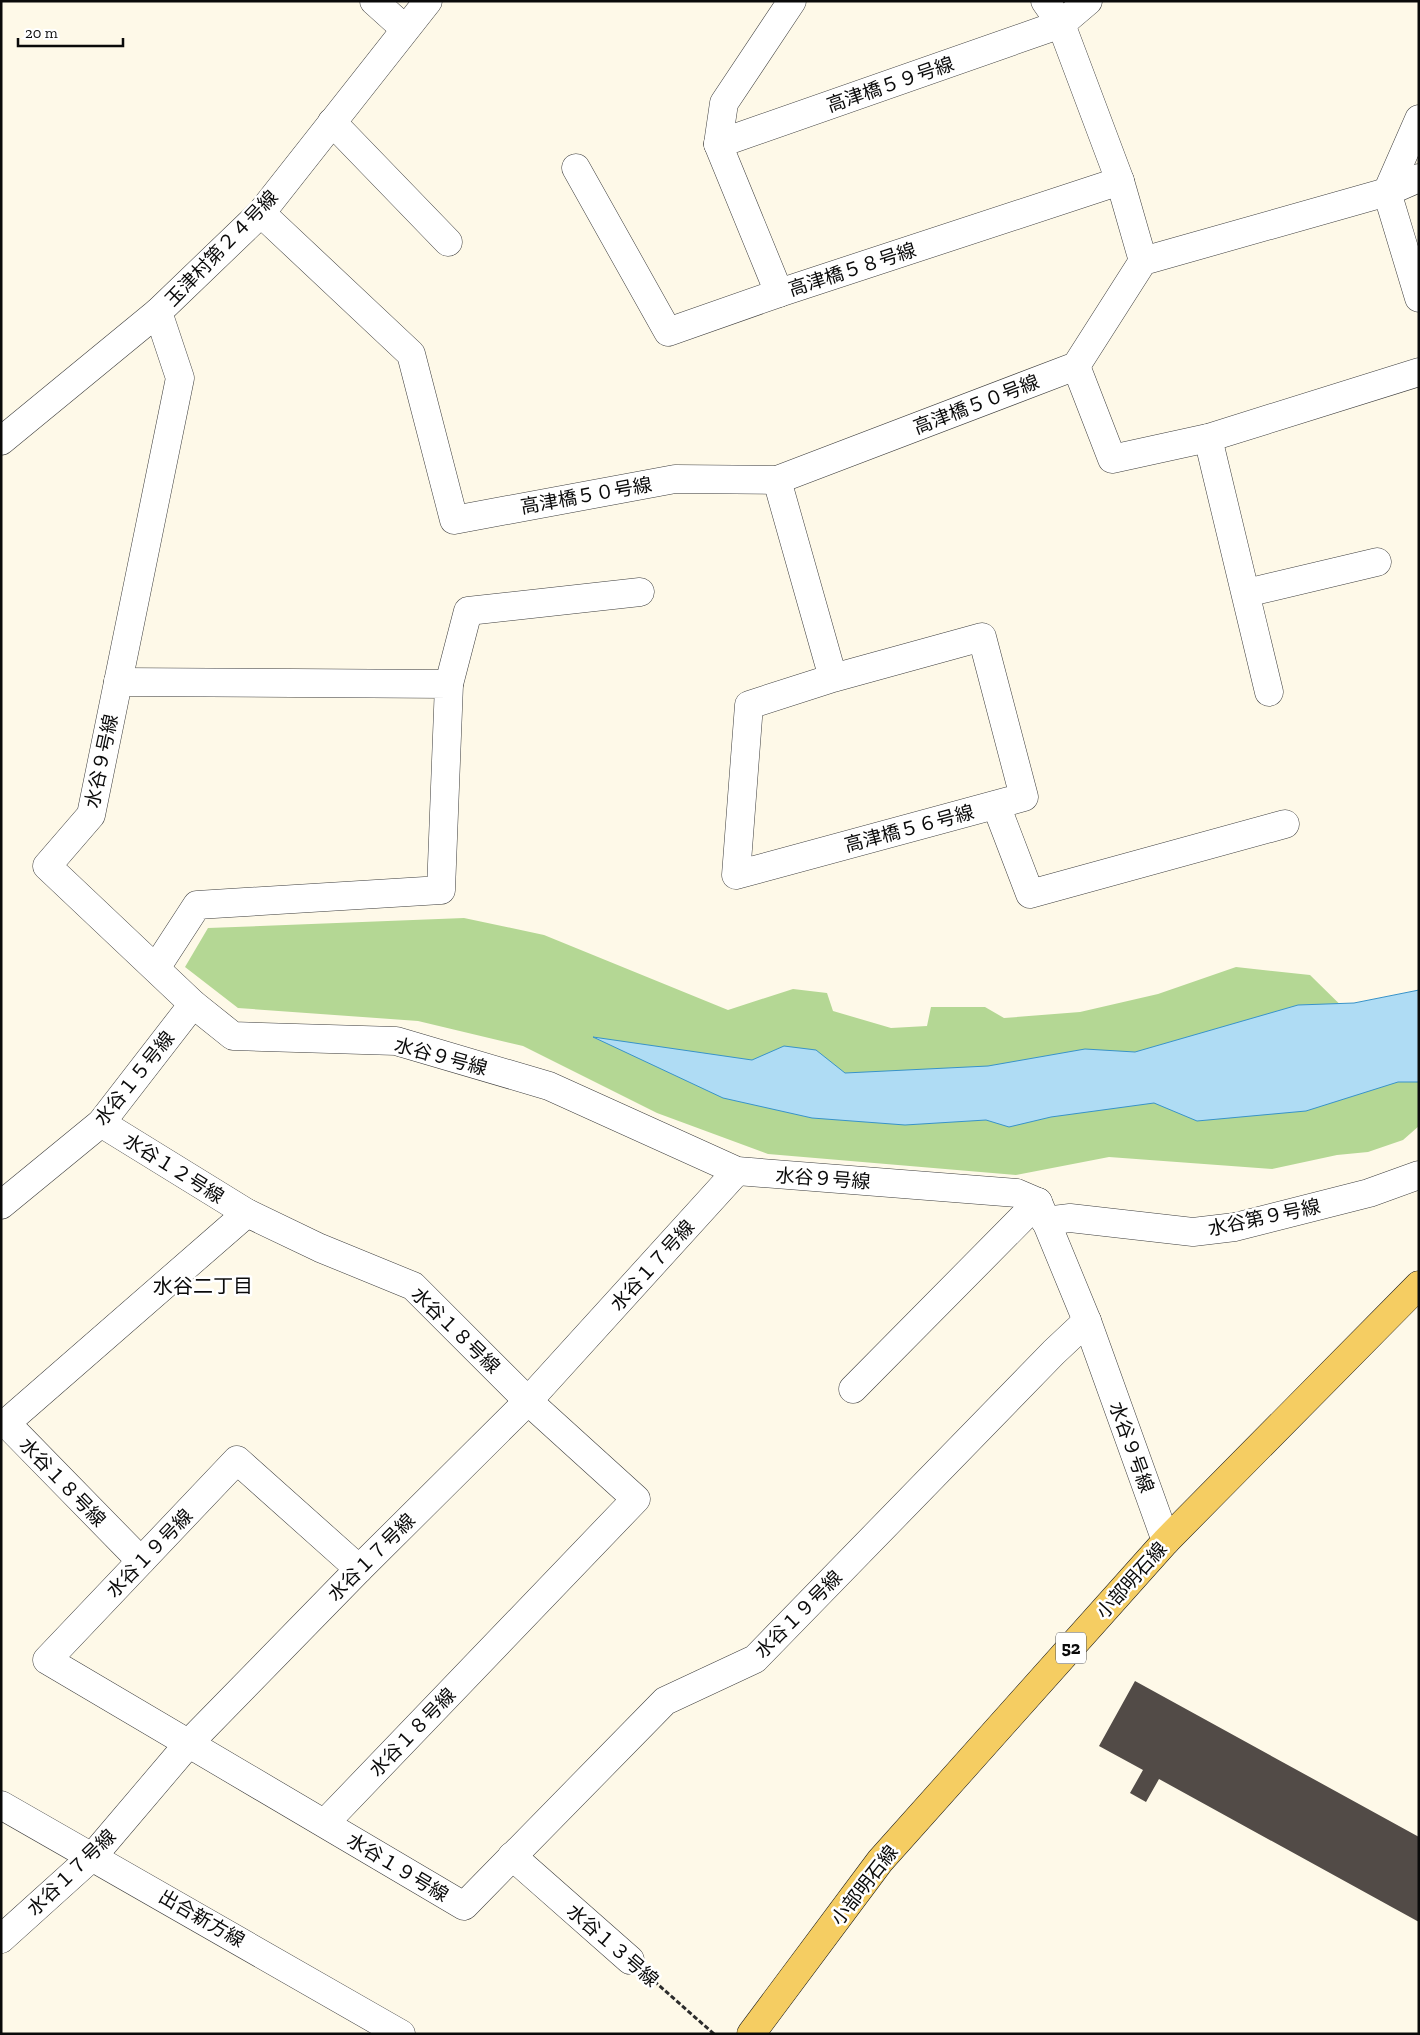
<svg xmlns="http://www.w3.org/2000/svg" width="1420" height="2035" viewBox="0 0 1420 2035" font-family="'Zilla Slab','Noto Sans JP',serif">
  <style>
    .forest { fill: #b4d794 }
    .water { fill: #afdcf4; stroke: #3893c9 }
    .building { fill: #524b47 }
    .lines { fill: none; stroke-linecap: round; stroke-linejoin: round }
    .minor-casing { stroke: #3d3d3d; stroke-width: 29 }
    .tertiary-casing { stroke: #3d3d3d; stroke-width: 29 }
    .primary-casing { stroke: #1b1b1b; stroke-width: 29 }
    .path { stroke: #2c2c2c; stroke-width: 3; stroke-dasharray: 5 2.5; stroke-linecap: butt }
    .minor { stroke: #fff; stroke-width: 28 }
    .tertiary { stroke: #fff; stroke-width: 28 }
    .primary { stroke: #f5cd62; stroke-width: 28 }
    .labels { text-anchor: middle; stroke-width: 5; stroke-linejoin: round; paint-order: stroke }
    .shield { fill: #fff; stroke: #545454; stroke-width: 1 }
    .shield-label { font-size: 18px; font-weight: bold; fill: #0a0a0a }
    .street-label { font-size: 19px; fill: #0a0a0a; stroke: #fff }
    .neighbourhood-label { font-size: 20px; fill: #0a0a0a; stroke: #fff }
  </style>
  <rect width="100%" height="100%" fill="#fef9e8"/>
  <polygon class="forest" points="464,918 544,935 728,1010 793,989 827,993 833,1011 891,1028 927,1026 931,1007 985,1007 1004,1018 1080,1012 1158,994 1236,967 1310,975 1419,1082 1419,1126 1403,1140 1368,1152 1337,1155 1272,1169 1109,1157 1016,1175 768,1154 657,1113 523,1046 418,1021 238,1008 185,967 208,928"/>
  <polygon class="water" points="1419,990 1419,1082 1398,1082 1306,1111 1197,1121 1154,1103 1051,1117 1009,1127 986,1120 905,1125 812,1118 723,1098 593,1037 752,1060 784,1046 816,1050 845,1073 988,1066 1085,1049 1135,1052 1298,1005 1354,1003"/>
  <polygon class="building" points="1135,1681 1419,1837 1419,1922 1159,1779 1146,1802 1130,1793 1143,1770 1099,1746"/>
  <g class="lines">
    <defs>
      <g id="minor">
        <polyline points="374,1 405,29"/>
        <polyline points="792,1 724,103 718,144 779,293 1120,181"/>
        <polyline points="1045,1 1061,24 1120,181 1143,261"/>
        <polyline points="332,122 448,242"/>
        <polyline points="718,144 1061,24 1088,1"/>
        <polyline points="576,168 668,332 779,293"/>
        <polyline points="1387,192 1419,298"/>
        <polyline points="1387,192 1419,119"/>
        <polyline points="261,213 411,354 454,520 675,479 777,480 1076,366 1143,261 1387,192 1419,178"/>
        <polyline points="158,312 180,378 91,815 47,866 193,1004 233,1036 396,1041 549,1086 737,1171 1017,1193 1038,1202 1087,1321 1166,1541"/>
        <polyline points="1076,366 1112,459 1208,438 1419,372"/>
        <polyline points="1208,438 1269,692"/>
        <polyline points="1,441 158,312 261,213 428,1"/>
        <polyline points="777,480 833,678 982,637 1024,797 736,875 749,705 833,678"/>
        <polyline points="1246,593 1377,562"/>
        <polyline points="118,682 449,684 441,890 197,905 156,968"/>
        <polyline points="449,684 468,611 640,592"/>
        <polyline points="996,805 1030,894 1285,824"/>
        <polyline points="101,1123 247,1213"/>
        <polyline points="1,1205 101,1123 193,1004"/>
        <polyline points="1045,1221 1070,1218 1193,1232 1235,1227 1369,1193 1419,1175"/>
        <polyline points="853,1389 1038,1202"/>
        <polyline points="141,1561 6,1423 247,1213 320,1248 413,1286 528,1401 636,1499 325,1823"/>
        <polyline points="359,1569 237,1460 47,1660 464,1906 665,1701 755,1659 1054,1352 1087,1321"/>
        <polyline points="512,1856 630,1960"/>
        <polyline points="1,1939 93,1856 189,1743 359,1569 528,1401 737,1171"/>
      </g>
      <polyline id="tertiary" points="1,1805 401,2034"/>
      <polyline id="primary" points="751,2034 880,1861 1166,1541 1419,1285"/>
    </defs>
    <use href="#minor" class="minor-casing"/>
    <use href="#tertiary" class="tertiary-casing"/>
    <use href="#primary" class="primary-casing"/>
    <polyline class="path" points="654,1981 714,2034"/>
    <use href="#minor" class="minor"/>
    <use href="#tertiary" class="tertiary"/>
    <use href="#primary" class="primary"/>
  </g>
  <g class="labels">
    <rect class="shield" x="1056" y="1632.5" width="30" height="31" rx="4"/>
    <g class="shield-label">
      <text x="1071" y="1654">52</text>
    </g>
    <g class="street-label">
      <text transform="translate(890 84) rotate(-19)" y="7">高津橋５９号線</text>
      <text transform="translate(221 248) rotate(-46)" y="7">玉津村第２４号線</text>
      <text transform="translate(852 269) rotate(-18)" y="7">高津橋５８号線</text>
      <text transform="translate(976 404) rotate(-21)" y="7">高津橋５０号線</text>
      <text transform="translate(586 495) rotate(-10)" y="7">高津橋５０号線</text>
      <text transform="translate(101 761) rotate(-78)" y="7">水谷９号線</text>
      <text transform="translate(909 828) rotate(-15)" y="7">高津橋５６号線</text>
      <text transform="translate(441 1056) rotate(15)" y="7">水谷９号線</text>
      <text transform="translate(134 1078) rotate(-51)" y="7">水谷１５号線</text>
      <text transform="translate(174 1168) rotate(32)" y="7">水谷１２号線</text>
      <text transform="translate(823 1178) rotate(4)" y="7">水谷９号線</text>
      <text transform="translate(1264 1217) rotate(-12)" y="7">水谷第９号線</text>
      <text transform="translate(652 1265) rotate(-48)" y="7">水谷１７号線</text>
      <text transform="translate(456 1330) rotate(44)" y="7">水谷１８号線</text>
      <text transform="translate(1132 1447) rotate(70)" y="7">水谷９号線</text>
      <text transform="translate(63 1482) rotate(46)" y="7">水谷１８号線</text>
      <text transform="translate(149 1553) rotate(-46)" y="7">水谷１９号線</text>
      <text transform="translate(371 1557) rotate(-45)" y="7">水谷１７号線</text>
      <text transform="translate(1131 1580) rotate(-48)" y="7">小部明石線</text>
      <text transform="translate(798 1614) rotate(-45)" y="7">水谷１９号線</text>
      <text transform="translate(412 1732) rotate(-46)" y="7">水谷１８号線</text>
      <text transform="translate(398 1867) rotate(31)" y="7">水谷１９号線</text>
      <text transform="translate(71 1872) rotate(-44)" y="7">水谷１７号線</text>
      <text transform="translate(864 1885) rotate(-52)" y="7">小部明石線</text>
      <text transform="translate(202 1918) rotate(30)" y="7">出合新方線</text>
      <text transform="translate(613 1945) rotate(41)" y="7">水谷１３号線</text>
    </g>
    <g class="neighbourhood-label">
      <text x="203" y="1293">水谷二丁目</text>
    </g>
  </g>
  <rect width="1420" height="2035" fill="none" stroke="#0a0a0a" stroke-width="5"/>
  <path d="M18 38v8h105v-8" fill="none" stroke="#0a0a0a" stroke-width="2.5"/>
  <text x="25" y="38" font-size="15" fill="#0a0a0a" stroke="#ffffff" stroke-width="4" paint-order="stroke">20 m</text>
</svg>
